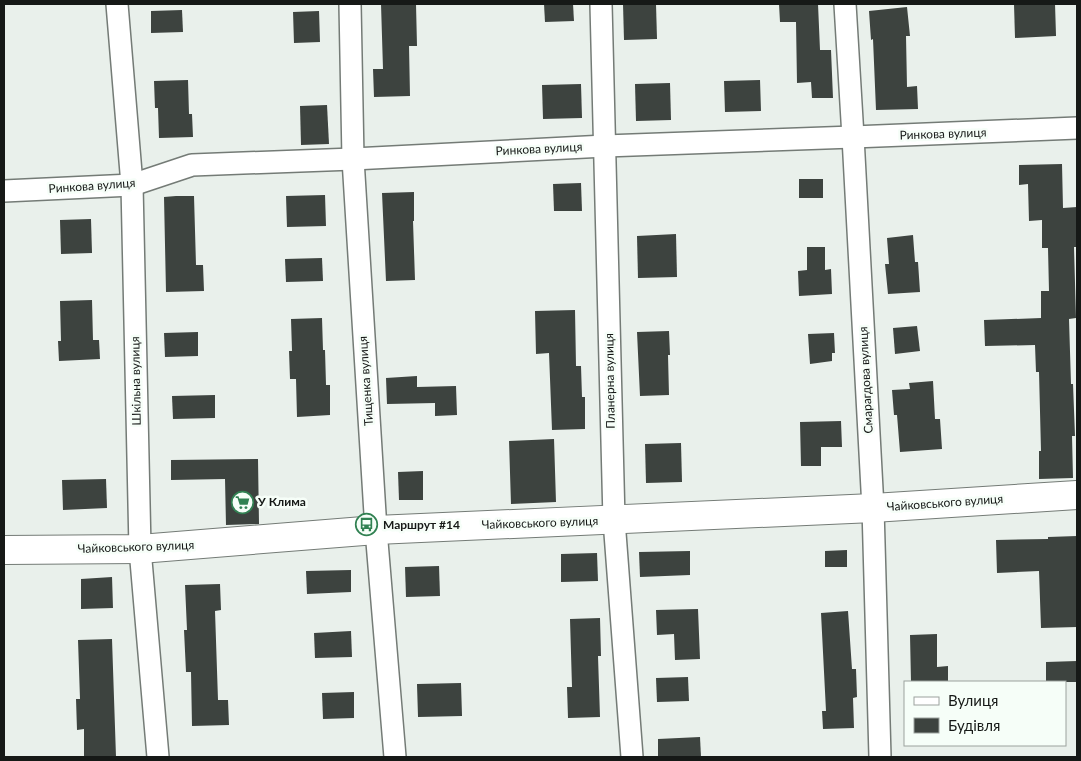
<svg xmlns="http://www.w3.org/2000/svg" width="1081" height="761" viewBox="0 0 1081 761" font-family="Lato,sans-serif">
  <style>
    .building { fill: #3d433f }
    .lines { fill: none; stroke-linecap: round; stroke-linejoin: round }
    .street-casing { stroke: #747b76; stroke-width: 24 }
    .secondary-casing { stroke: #747b76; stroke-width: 30 }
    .street { stroke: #fff; stroke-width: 21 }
    .secondary { stroke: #fff; stroke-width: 28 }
    .labels { text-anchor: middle; stroke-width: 5; stroke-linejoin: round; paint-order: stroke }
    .street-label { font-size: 12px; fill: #161917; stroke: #f6fef8 }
    .poi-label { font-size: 12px; font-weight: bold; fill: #161917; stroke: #f6fef8; text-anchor: start }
  </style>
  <rect width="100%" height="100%" fill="#e9f0eb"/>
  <g class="building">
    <polygon points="381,4 416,4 417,46 409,46 410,96 374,97 373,69 383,69"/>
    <polygon points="544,4 573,4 574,21 545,22"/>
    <polygon points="623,4 656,4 657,39 624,40"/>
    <polygon points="779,4 818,4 820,50 831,50 833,98 812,98 811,82 797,83 796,22 780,22"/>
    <polygon points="1014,4 1055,4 1056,36 1015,38"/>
    <polygon points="907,7 910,36 906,36 907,87 917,86 918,109 876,110 873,39 871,40 869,11"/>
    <polygon points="182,10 183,32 151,33 151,11"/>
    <polygon points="319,11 320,42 294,43 293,12"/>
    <polygon points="188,80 189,114 192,114 193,137 159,138 158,108 155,108 154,81"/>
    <polygon points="760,80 761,111 725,112 724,81"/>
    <polygon points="670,83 671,120 636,121 635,84"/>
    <polygon points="581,84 582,118 543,119 542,85"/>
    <polygon points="327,105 329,144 301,145 300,106"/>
    <polygon points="1062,164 1063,208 1077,207 1077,247 1074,247 1076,318 1069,319 1071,384 1073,384 1075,436 1072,436 1073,478 1039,479 1039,451 1041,451 1039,372 1036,372 1035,345 985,346 984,320 1041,318 1041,291 1049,291 1048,248 1042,248 1042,220 1029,221 1028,184 1019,185 1019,165"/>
    <rect x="799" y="179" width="24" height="19"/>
    <polygon points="581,183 582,211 554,211 553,184"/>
    <polygon points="414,192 414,221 413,221 415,280 386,281 382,193"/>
    <polygon points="325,195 326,226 287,227 286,196"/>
    <polygon points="176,196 194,196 196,265 203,265 204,291 166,292 164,197"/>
    <polygon points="91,219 92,253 61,254 60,220"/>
    <polygon points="676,234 677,277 638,278 637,236"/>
    <polygon points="913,235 915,262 918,262 920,292 888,294 885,264 889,264 887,238"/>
    <polygon points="807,247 825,247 825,270 831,269 832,294 799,296 798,271 807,270"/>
    <polygon points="322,258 323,281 286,282 285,259"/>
    <polygon points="92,300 93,340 99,340 100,359 59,361 58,341 61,341 60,301"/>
    <polygon points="575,310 576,366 581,366 582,397 585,397 585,429 552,430 549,353 536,354 535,311"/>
    <polygon points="322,318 323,350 325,350 326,385 330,385 330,415 297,417 296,379 290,379 289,351 292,351 291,319"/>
    <polygon points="917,326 920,351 895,354 893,328"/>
    <polygon points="669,331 670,355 668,355 669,395 640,396 637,332"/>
    <polygon points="198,332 198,356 165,357 164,333"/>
    <polygon points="834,333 835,353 832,353 832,361 810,364 808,334"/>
    <polygon points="417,376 417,387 456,386 457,415 435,416 435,403 387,404 386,378"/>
    <polygon points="933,381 935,419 940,419 942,449 900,452 897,415 894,415 892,390 910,389 909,383"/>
    <polygon points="215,395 215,418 173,419 172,396"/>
    <polygon points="841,421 842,447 821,447 821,466 801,466 800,422"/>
    <polygon points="554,439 556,502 511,504 509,441"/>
    <polygon points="681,443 682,482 646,483 645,444"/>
    <polygon points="258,459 259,524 226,525 225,479 171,480 171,460"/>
    <polygon points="423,471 423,500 399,500 398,472"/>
    <polygon points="106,479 107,508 63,510 62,480"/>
    <polygon points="1077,536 1077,627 1041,628 1039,571 997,573 996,540 1048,539 1048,537"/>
    <polygon points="847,550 847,567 825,567 825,551"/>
    <polygon points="690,551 690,575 640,577 639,552"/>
    <polygon points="597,553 598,581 561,582 561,554"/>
    <polygon points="439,566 440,596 406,597 405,567"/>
    <polygon points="351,570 351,592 307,594 306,571"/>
    <polygon points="112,577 113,608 81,609 81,579"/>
    <polygon points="220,584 221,610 215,611 218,700 228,700 229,725 192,726 191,672 186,672 184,630 187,630 185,585"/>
    <polygon points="698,609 700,659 675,660 674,634 657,635 656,610"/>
    <polygon points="848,611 852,669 856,669 857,697 853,698 854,728 823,729 822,711 826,711 821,613"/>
    <polygon points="600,618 601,656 598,656 600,717 568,718 567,687 572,687 570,619"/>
    <polygon points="351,631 352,657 315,658 314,633"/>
    <polygon points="937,634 937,667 948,666 948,682 911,682 910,635"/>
    <polygon points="112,639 116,757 84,757 84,729 77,730 76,699 80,699 78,640"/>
    <polygon points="1077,661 1077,682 1046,682 1046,662"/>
    <polygon points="688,677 689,701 657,702 656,678"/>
    <polygon points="461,683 462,716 418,717 417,684"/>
    <polygon points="354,692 354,718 323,719 322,693"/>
    <polygon points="700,737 701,757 658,757 658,739"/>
  </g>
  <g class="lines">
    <defs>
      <g id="street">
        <polyline points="117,4 132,185 140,549 158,757"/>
        <polyline points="350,4 353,159 376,530 395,757"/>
        <polyline points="601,4 614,520 632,757"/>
        <polyline points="845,4 853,137 873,508 880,757"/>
        <polyline points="4,191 132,185 192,165 353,159 605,146 853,137 1077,128"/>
      </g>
      <polyline id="secondary" points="4,550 140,549 376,530 873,508 1077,495"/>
    </defs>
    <use href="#street" class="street-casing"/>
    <use href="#secondary" class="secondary-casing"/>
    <use href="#street" class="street"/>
    <use href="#secondary" class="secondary"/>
  </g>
  <defs>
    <symbol id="supermarket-ring" viewBox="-11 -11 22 22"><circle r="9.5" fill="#f6fef8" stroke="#318152" stroke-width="1.5"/><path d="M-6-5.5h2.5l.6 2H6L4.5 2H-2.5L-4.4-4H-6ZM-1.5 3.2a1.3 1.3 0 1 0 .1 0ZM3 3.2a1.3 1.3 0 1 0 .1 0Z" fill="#318152"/></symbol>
    <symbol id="bus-ring" viewBox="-11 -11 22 22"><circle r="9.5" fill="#f6fef8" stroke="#318152" stroke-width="1.5"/><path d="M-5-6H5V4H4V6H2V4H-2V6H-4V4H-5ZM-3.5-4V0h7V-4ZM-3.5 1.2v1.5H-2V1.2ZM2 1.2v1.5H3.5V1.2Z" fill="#318152"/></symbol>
  </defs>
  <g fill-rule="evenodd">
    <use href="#supermarket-ring" x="230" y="490" width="25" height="25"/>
    <use href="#bus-ring" x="354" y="512" width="25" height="25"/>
  </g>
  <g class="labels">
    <g class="street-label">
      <text transform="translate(943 134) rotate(-2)" y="4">Ринкова вулиця</text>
      <text transform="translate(539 149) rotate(-3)" y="4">Ринкова вулиця</text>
      <text transform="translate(92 186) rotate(-4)" y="4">Ринкова вулиця</text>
      <text transform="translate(866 380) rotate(-93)" y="4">Смарагдова вулиця</text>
      <text transform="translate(136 381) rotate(-91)" y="4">Шкільна вулиця</text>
      <text transform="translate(366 381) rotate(-94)" y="4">Тищенка вулиця</text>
      <text transform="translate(610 381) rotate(-91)" y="4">Планерна вулиця</text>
      <text transform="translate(945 503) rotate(-4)" y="4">Чайковського вулиця</text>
      <text transform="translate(540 523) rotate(-2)" y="4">Чайковського вулиця</text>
      <text transform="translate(136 547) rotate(-2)" y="4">Чайковського вулиця</text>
    </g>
    <g class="poi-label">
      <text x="258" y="506">У Клима</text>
      <text x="383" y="529">Маршрут #14</text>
    </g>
  </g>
  <rect width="1081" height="761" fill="none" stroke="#161917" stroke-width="10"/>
  <rect x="904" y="681" width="162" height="65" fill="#f6fef8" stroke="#9ca29e"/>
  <rect x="914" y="697" width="25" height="8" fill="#ffffff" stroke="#9ca29e"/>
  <text x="948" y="706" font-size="15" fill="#161917">Вулиця</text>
  <rect x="914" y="718" width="25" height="15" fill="#3d433f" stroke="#9ca29e"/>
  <text x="948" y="731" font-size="15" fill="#161917">Будівля</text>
</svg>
